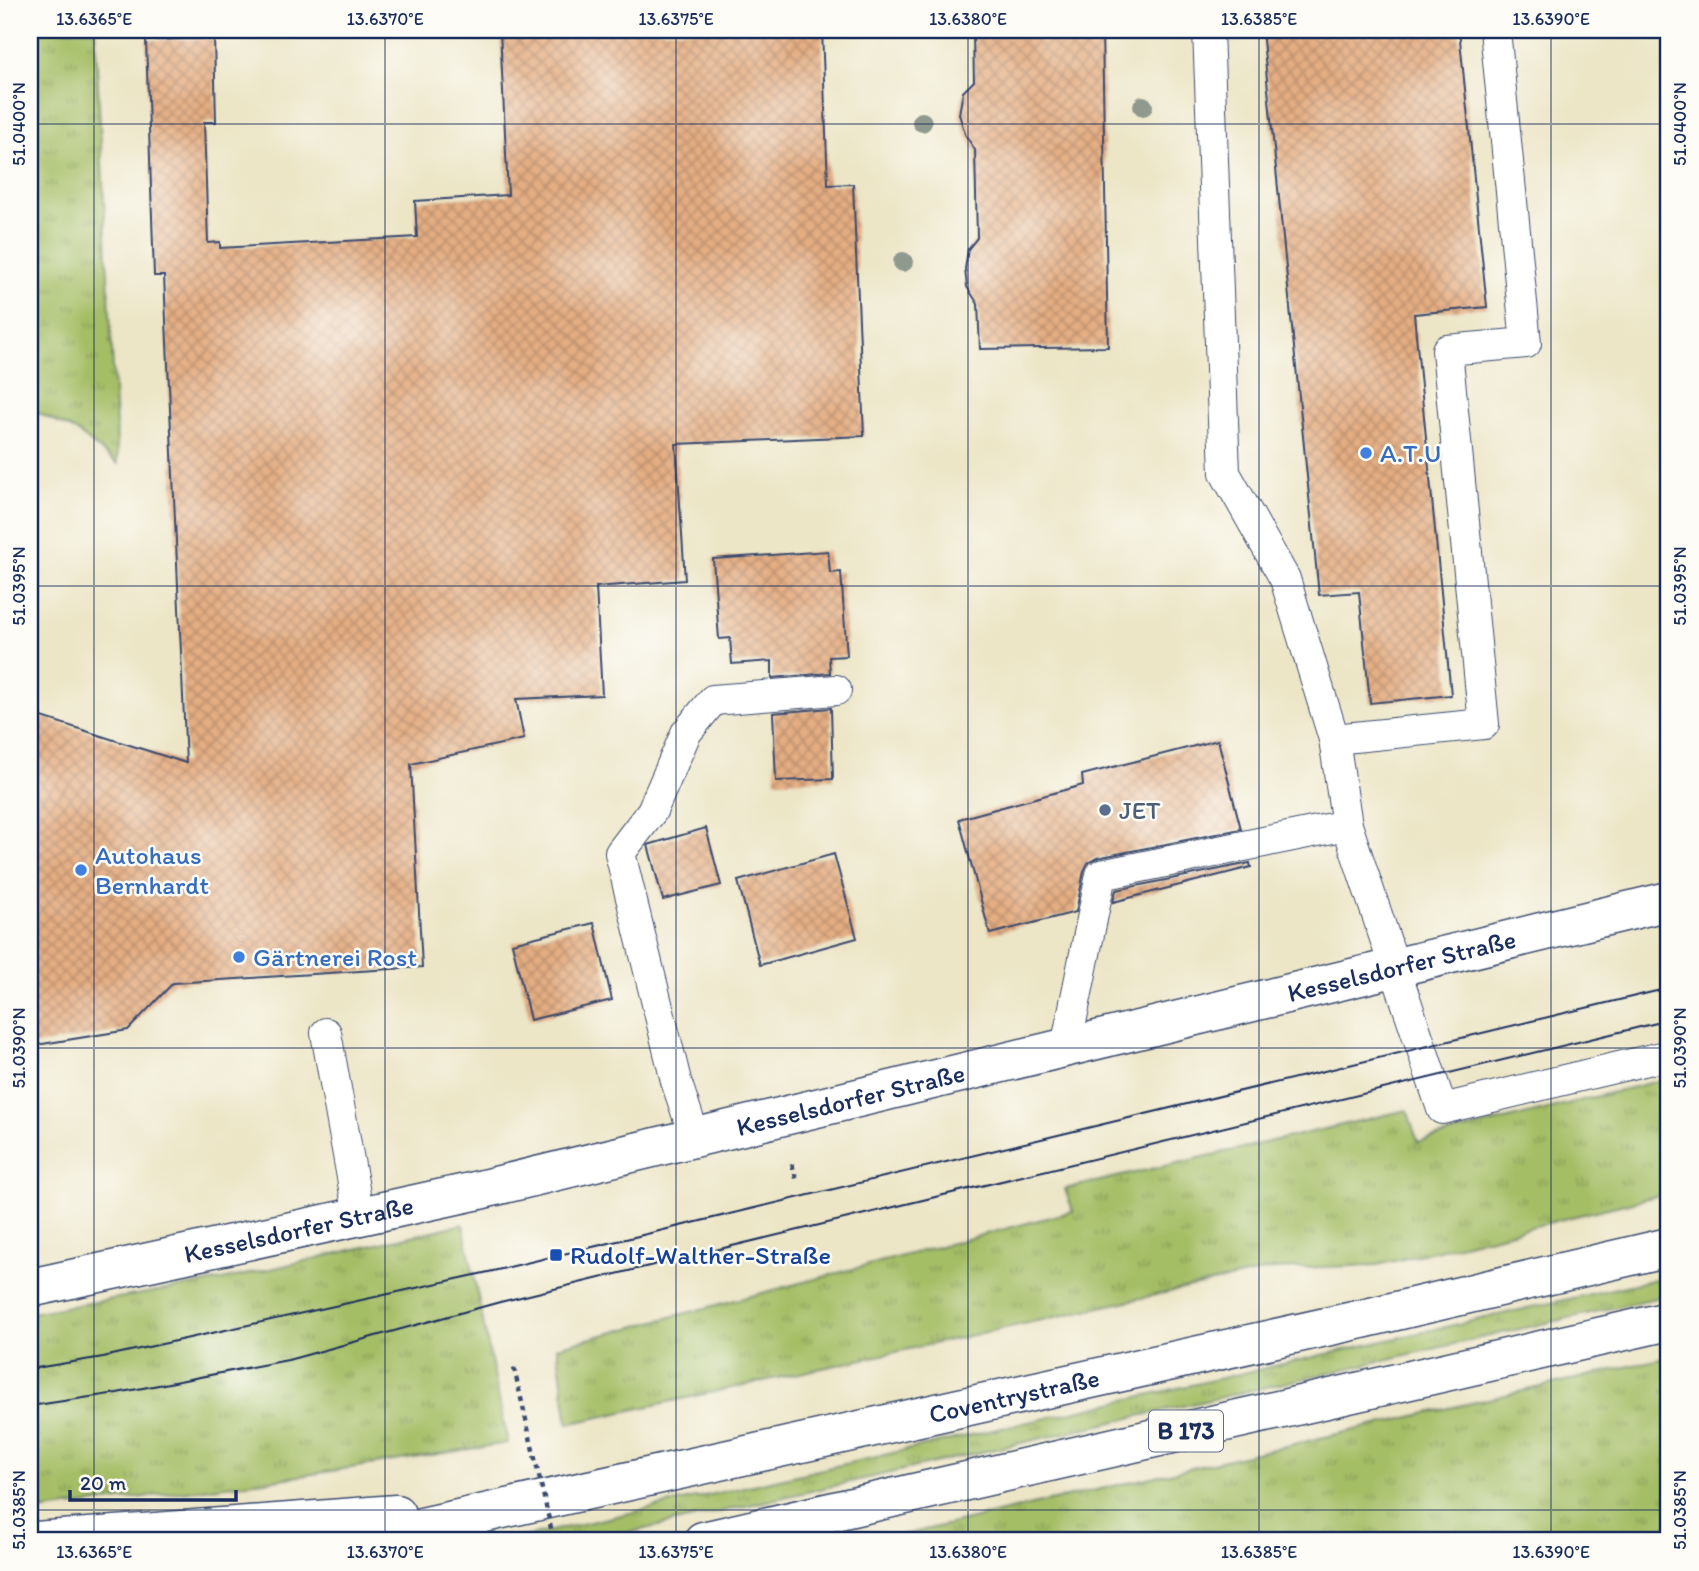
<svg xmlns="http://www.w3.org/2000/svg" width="1699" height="1571" viewBox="0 0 1699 1571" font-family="Itim,sans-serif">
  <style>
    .grass { fill: url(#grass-tufts); stroke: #607662; stroke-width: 2 }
    .building { fill: url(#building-cross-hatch) }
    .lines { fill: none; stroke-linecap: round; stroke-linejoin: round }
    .lane-casing { stroke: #3a4a6e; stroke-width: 32 }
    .secondary-casing { stroke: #3a4a6e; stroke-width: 41 }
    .highway-casing { stroke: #3a4a6e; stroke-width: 41 }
    .path { stroke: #3a4a6e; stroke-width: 4.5; stroke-dasharray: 5 5; stroke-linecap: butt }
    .lane { stroke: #fff; stroke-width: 30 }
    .secondary { stroke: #fff; stroke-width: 38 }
    .highway { stroke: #fff; stroke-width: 38 }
    .tram { stroke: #1b2f5e; stroke-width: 2 }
    .path-bridge { stroke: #3a4a6e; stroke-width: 4.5; stroke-dasharray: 5 5; stroke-linecap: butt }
    .tree { fill: #90998e }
    .ticks { fill: none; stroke: #1b2f5e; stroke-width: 2; stroke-opacity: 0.45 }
    .shop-dot { fill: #3f7fe0; stroke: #fdfcf7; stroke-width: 2.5 }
    .service-dot { fill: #5c6f8a; stroke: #fdfcf7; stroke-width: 2.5 }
    .transit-dot { fill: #1a4fb4; stroke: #fdfcf7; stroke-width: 2.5 }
    .labels { text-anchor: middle; stroke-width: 5; stroke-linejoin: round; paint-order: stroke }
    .shield { fill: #fdfcf7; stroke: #5f6c8c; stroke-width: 2 }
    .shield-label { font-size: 24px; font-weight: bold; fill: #1b2f5e }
    .shop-label { font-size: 26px; fill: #366cbe; stroke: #fdfcf7; text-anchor: start }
    .service-label { font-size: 26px; fill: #4e5e75; stroke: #fdfcf7; text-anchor: start }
    .street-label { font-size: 26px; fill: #1b2f5e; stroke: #fdfcf7 }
    .transit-label { font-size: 26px; fill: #164399; stroke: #fdfcf7; text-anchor: start }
    .neatline { fill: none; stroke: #1b2f5e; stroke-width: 2.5 }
    .ticks-label { font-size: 18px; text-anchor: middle; fill: #1b2f5e }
  </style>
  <defs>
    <pattern id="grass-tufts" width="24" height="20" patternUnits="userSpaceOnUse" patternTransform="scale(1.75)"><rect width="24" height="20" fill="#a4be65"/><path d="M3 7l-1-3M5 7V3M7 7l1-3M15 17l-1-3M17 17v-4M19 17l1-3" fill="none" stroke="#859b56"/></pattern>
    <pattern id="building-cross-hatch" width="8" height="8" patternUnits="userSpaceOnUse" patternTransform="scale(1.75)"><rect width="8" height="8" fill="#e5ae82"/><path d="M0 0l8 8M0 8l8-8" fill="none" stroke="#b98e6e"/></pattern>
  </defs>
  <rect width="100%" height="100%" fill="#fdfcf7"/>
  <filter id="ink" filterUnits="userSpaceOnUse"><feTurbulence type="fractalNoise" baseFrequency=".0143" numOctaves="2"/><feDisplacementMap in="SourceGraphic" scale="14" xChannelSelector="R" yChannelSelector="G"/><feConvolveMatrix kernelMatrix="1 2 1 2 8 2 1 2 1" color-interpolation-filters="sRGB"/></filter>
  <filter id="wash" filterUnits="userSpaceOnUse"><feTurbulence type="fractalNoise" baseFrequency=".00686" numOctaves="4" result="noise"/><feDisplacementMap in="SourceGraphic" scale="28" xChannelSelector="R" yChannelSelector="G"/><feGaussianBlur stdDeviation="1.57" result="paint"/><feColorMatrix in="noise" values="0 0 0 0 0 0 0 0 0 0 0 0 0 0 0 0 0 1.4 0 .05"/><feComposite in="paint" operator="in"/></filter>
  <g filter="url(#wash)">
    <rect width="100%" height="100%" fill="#ece5c6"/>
    <g class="grass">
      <polygon points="30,30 95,30 118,464 76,431 30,409"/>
      <polygon points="1669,1078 1669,1193 1378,1265 1274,1269 568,1424 557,1347 1073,1211 1065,1189 1407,1110 1418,1142"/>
      <polygon points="463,1224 508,1443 287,1478 30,1512 30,1313 223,1280"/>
      <polygon points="1669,1276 1669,1295 592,1541 507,1541"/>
      <polygon points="1669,1357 1669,1525 1626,1541 877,1541"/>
    </g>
    <g id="blocks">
      <g class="building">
        <polygon points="500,30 822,30 828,185 853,184 864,436 676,444 685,580 596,587 602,695 516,699 524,739 411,764 422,967 173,983 128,1030 30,1046 30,713 186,763 164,276 154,276 146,40 214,38 216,122 204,122 208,243 220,242 220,248 417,237 415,201 508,195"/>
        <polygon points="1262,30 1459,30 1487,307 1414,314 1451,695 1370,703 1359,592 1319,595"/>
        <polygon points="1102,31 1108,347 980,349 978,304 967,287 965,269 968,249 977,238 975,150 965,134 959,114 963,92 974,81 973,34"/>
        <polygon points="828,551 830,573 841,572 847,656 829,657 830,673 772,678 772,661 732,664 730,638 719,639 713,559"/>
        <polygon points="831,708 833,779 776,781 773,713"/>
        <polygon points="1218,740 1241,829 1097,858 1088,863 1084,871 1076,912 990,934 959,819 1083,785 1082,775"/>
        <polygon points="706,828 721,885 663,900 648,845"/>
        <polygon points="834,854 857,938 760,965 738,881"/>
        <polygon points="1250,863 1251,867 1113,902 1116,890"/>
        <polygon points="594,923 612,1000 530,1020 512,943"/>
      </g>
    </g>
  </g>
  <g filter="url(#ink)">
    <use href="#blocks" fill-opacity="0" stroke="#3a4a6e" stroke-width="2"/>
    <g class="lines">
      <defs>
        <g id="lane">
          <polyline points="1208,30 1225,473 1285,579 1334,739 1347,825"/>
          <polyline points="1334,739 1484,724 1447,350 1526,343 1495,30"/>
          <polyline points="326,1033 359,1216"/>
          <polyline points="1066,1047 1101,875 1347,825 1442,1109 1669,1055"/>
          <polyline points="695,1138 676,1081 620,853 652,811 686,733 713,700 836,690"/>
        </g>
        <g id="secondary">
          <path id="s1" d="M30,1288L475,1191L1669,901"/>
        </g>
        <g id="highway">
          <polyline points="35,1541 396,1514"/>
          <path id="s2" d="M358,1541L1362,1319L1669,1247"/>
          <polyline points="703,1541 1669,1321"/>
        </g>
      </defs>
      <use href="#lane" class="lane-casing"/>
      <use href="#secondary" class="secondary-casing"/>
      <use href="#highway" class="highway-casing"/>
      <polyline class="path" points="792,1164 797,1181"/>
      <use href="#lane" class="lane"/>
      <use href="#secondary" class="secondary"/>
      <use href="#highway" class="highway"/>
      <g class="tram">
        <polyline points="30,1369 103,1357 493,1271 1669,988"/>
        <polyline points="30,1406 117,1393 288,1360 500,1302 1669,1020"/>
      </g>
      <polyline class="path-bridge" points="514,1368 554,1541"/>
    </g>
    <g class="tree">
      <circle cx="1143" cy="106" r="10"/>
      <circle cx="922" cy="122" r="10"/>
      <circle cx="903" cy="262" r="10"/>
    </g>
  </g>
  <path class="ticks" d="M94,30V1541M385,30V1541M676,30V1541M968,30V1541M1259,30V1541M1551,30V1541M30,124H1669M30,586H1669M30,1048H1669M30,1510H1669"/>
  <g class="shop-dot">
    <circle cx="1366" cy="453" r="7"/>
    <circle cx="81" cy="870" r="7"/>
    <circle cx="239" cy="957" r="7"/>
  </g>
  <circle class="service-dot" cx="1105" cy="810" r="7"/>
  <rect class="transit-dot" x="549" y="1248" width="14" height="14" rx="3.5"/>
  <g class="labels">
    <rect class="shield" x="1149" y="1410.5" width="74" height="41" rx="5"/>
    <g class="shield-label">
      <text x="1186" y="1439">B 173</text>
    </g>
    <g class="shop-label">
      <text x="1380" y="462">A.T.U</text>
      <text x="95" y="864">Autohaus<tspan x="95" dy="30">Bernhardt</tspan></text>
      <text x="253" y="966">Gärtnerei Rost</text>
    </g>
    <g class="service-label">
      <text x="1119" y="819">JET</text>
    </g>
    <g class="street-label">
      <text dy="9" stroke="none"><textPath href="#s1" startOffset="1409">Kesselsdorfer Straße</textPath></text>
      <text dy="9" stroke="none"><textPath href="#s1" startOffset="842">Kesselsdorfer Straße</textPath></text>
      <text dy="9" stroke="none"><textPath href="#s1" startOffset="275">Kesselsdorfer Straße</textPath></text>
      <text dy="9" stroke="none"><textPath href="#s2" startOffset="672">Coventrystraße</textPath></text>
    </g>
    <g class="transit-label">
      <text x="570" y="1264">Rudolf-Walther-Straße</text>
    </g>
  </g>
  <rect width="1699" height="1571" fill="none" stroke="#fdfcf7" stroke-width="77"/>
  <path d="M70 1490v10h166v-10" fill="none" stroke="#1b2f5e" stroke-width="3.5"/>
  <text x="80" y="1490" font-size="21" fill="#1b2f5e" stroke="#fdfcf7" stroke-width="5" paint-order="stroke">20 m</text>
  <rect x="38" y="38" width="1622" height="1494" class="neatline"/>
  <g class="ticks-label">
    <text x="94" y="25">13.6365°E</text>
    <text x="385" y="25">13.6370°E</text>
    <text x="676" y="25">13.6375°E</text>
    <text x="968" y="25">13.6380°E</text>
    <text x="1259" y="25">13.6385°E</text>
    <text x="1551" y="25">13.6390°E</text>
    <text transform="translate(19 124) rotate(-90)" y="6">51.0400°N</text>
    <text transform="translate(1680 124) rotate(-90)" y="6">51.0400°N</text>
    <text transform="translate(19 586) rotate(-90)" y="6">51.0395°N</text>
    <text transform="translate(1680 586) rotate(-90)" y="6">51.0395°N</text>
    <text transform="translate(19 1048) rotate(-90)" y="6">51.0390°N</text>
    <text transform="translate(1680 1048) rotate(-90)" y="6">51.0390°N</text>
    <text transform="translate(19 1510) rotate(-90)" y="6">51.0385°N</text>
    <text transform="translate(1680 1510) rotate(-90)" y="6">51.0385°N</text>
    <text x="94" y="1558">13.6365°E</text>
    <text x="385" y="1558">13.6370°E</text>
    <text x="676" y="1558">13.6375°E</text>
    <text x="968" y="1558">13.6380°E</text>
    <text x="1259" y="1558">13.6385°E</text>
    <text x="1551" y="1558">13.6390°E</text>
  </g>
</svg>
